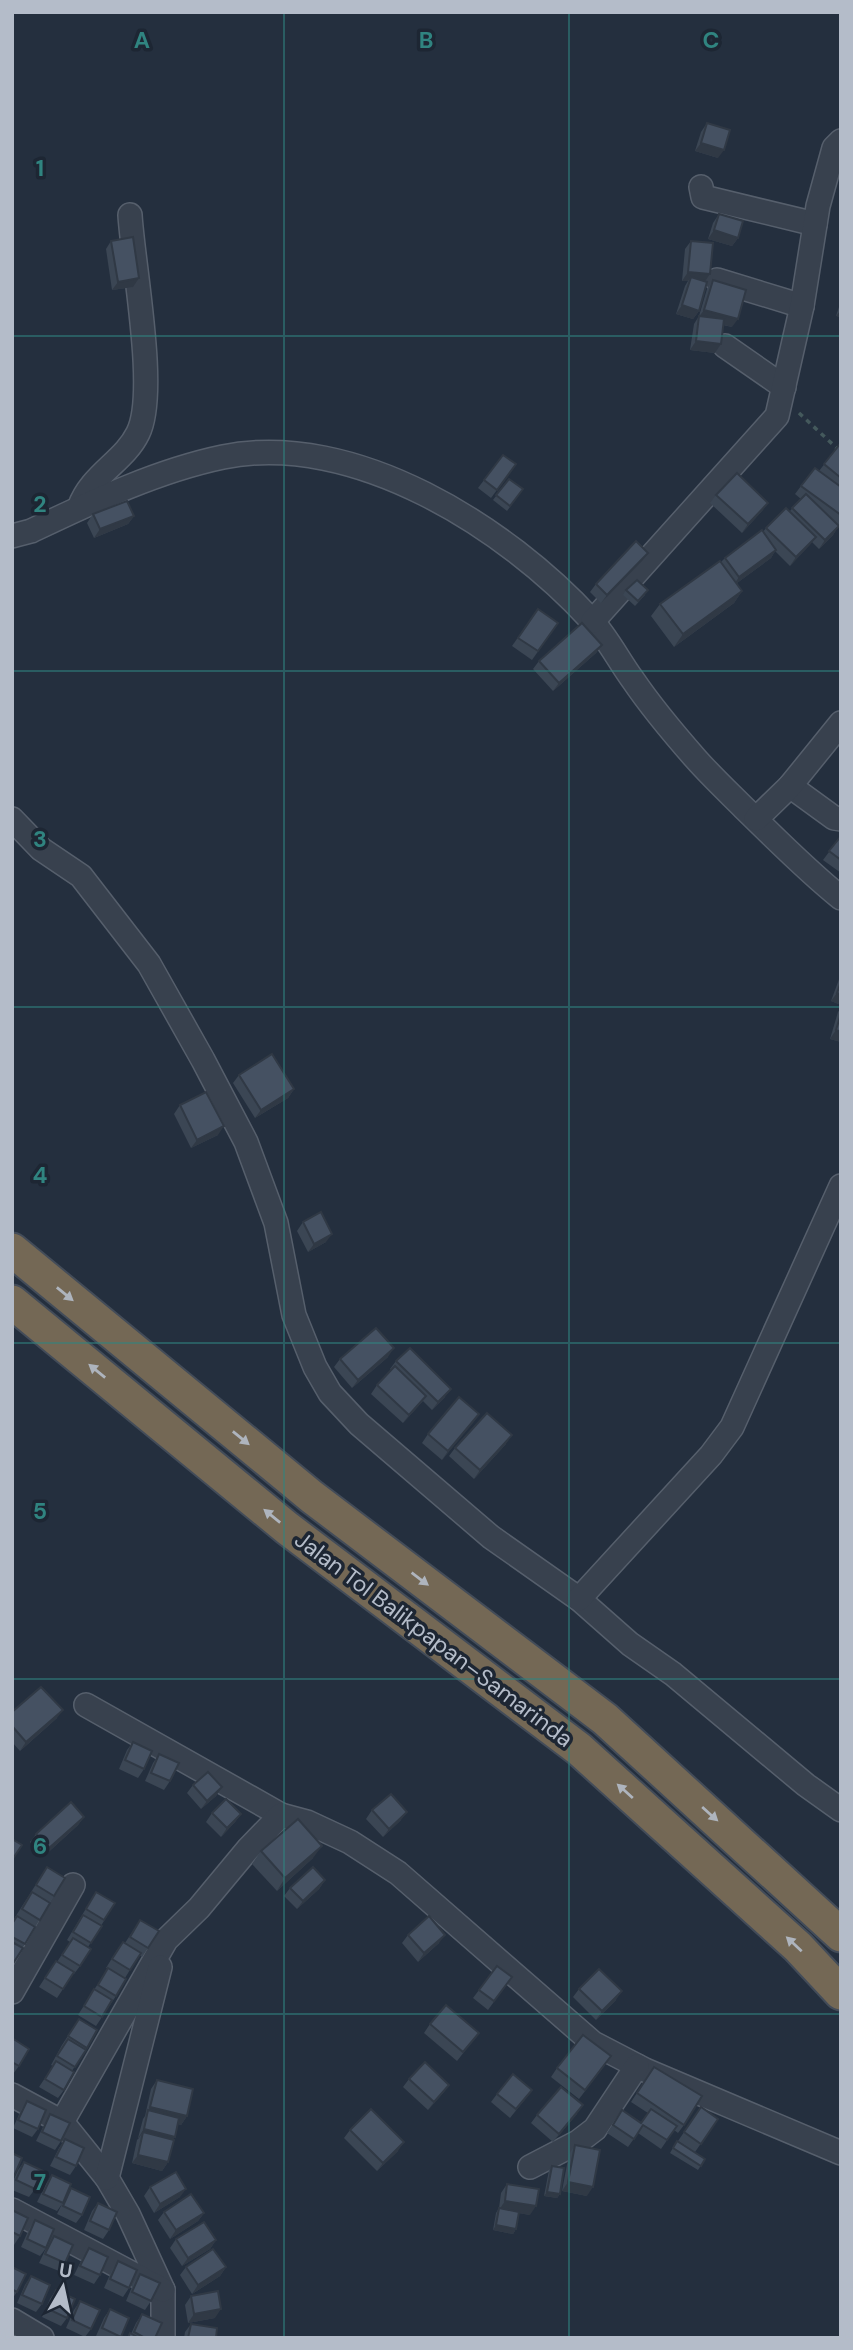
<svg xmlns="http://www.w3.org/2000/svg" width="853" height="2350" viewBox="0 0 853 2350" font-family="'DM Sans',sans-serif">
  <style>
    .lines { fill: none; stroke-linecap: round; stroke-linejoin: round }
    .minor-casing { stroke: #565f6c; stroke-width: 26 }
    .highway-casing { stroke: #434c59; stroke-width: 37 }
    .path { stroke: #44595c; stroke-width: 3.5; stroke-dasharray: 5 5; stroke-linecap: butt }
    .minor { stroke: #38414e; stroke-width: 23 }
    .highway { stroke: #746855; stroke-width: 33 }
    .wall { fill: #3b4654 }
    .shaded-wall { fill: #303945 }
    .building { fill: #455162; stroke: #303945; stroke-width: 2 }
    .oneway { fill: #aeb4bd }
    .grid { fill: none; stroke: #308480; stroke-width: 2; stroke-opacity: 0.55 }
    .labels { text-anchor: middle; stroke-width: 7; stroke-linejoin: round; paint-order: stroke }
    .street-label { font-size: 23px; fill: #b4bcc9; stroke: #1d2633 }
    .grid-label { font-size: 23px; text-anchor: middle; font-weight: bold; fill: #308480; stroke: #1d2633; stroke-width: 7; stroke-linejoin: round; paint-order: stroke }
  </style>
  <rect width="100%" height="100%" fill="#242f3e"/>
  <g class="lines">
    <defs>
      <g id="minor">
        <polyline points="701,187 703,197 815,224"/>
        <polyline points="717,280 802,306"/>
        <polyline points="725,346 784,387"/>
        <path d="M79,508C91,474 124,462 138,433C158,393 133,265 130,215"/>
        <path d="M12,536L31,531C92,502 156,471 223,457C354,430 507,528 591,620C607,637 619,661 633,680C652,708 674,734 696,759C711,776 728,792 744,808C776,839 806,870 841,898"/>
        <polyline points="593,621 777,416 802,306 818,206 834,148 841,141"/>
        <polyline points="790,786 834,818 841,819"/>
        <polyline points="12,819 41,849 81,876 149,964 203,1060 246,1142 276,1223 294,1315 315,1367 330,1393 359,1424 491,1537 579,1599 630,1644 673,1674 806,1785 841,1810"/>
        <polyline points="756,819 790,786 841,723"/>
        <polyline points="579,1599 711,1455 732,1427 841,1186"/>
        <polyline points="86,1705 281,1815"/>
        <polyline points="12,1992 73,1885"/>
        <polyline points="12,2095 62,2122 107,2178 128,2214 163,2290 163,2338"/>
        <polyline points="62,2122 166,1940 199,1908 248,1849 281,1815 307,1822 350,1842 398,1873 593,2043 645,2070 841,2153"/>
        <polyline points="530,2167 578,2142 595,2129 637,2066"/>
        <polyline points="107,2178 160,1967"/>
        <polyline points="12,2210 163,2290"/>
        <polyline points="12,2320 42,2338"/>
      </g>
      <g id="highway">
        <polyline points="12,1250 312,1497 605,1719 841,1935"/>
        <polyline points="12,1302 287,1528 579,1749 798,1947 841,1993"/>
      </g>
    </defs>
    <use href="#minor" class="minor-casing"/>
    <use href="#highway" class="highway-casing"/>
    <polyline class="path" points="799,413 841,452"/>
    <use href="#minor" class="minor"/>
    <use href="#highway" class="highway"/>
  </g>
  <g class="wall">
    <polygon points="707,123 718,158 695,151 701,132"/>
    <polygon points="719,214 738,238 732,246 708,239 713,223"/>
    <polygon points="111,241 133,287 112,290 106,249"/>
    <polygon points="691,241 710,274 705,281 699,311 693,319 676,314 685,286 688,281 682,281 685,249"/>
    <polygon points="713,280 732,327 723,325 721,344 715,353 690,350 694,324 699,316 707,289"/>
    <polygon points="841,301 841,317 836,316"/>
    <polygon points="840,444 841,444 841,522 833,535 819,549 812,542 790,566 775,551 771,558 737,583 742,591 734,603 674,647 651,616 660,604 721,562 725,558 763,532 766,528 790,511 801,499 795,494 801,486 819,471"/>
    <polygon points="503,455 516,464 491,498 478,488"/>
    <polygon points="509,479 523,489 507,511 493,500"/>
    <polygon points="716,495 768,503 762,511 742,533 710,503"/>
    <polygon points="93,514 134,516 128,524 94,538 87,523"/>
    <polygon points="642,561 601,603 590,592 596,584"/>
    <polygon points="626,590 645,595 635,606 623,595"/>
    <polygon points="538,609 558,623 532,660 512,646"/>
    <polygon points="602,645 596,653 553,691 533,669 539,661"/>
    <polygon points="841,836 841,873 823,860"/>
    <polygon points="841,974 841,1005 831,1001"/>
    <polygon points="841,1008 841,1042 830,1039 838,1012"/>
    <polygon points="239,1075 294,1089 288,1098 255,1118 233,1083"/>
    <polygon points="180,1105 218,1135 191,1148 174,1114"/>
    <polygon points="303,1222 326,1242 308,1252 297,1231"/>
    <polygon points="388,1357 352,1388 334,1367 340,1359"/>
    <polygon points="396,1361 445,1397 432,1410 423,1401 403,1423 371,1394 377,1385 391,1370 390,1369"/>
    <polygon points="479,1414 442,1460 422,1443 428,1434"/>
    <polygon points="506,1444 474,1479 449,1456 455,1448"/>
    <polygon points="12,1712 57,1718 20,1751 12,1742"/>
    <polygon points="133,1742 144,1769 138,1778 119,1769 127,1750"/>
    <polygon points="159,1754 170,1781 164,1790 145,1781 153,1763"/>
    <polygon points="193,1785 222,1787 216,1796 201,1809 187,1793"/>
    <polygon points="372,1810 401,1820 383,1837 366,1819"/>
    <polygon points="212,1813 241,1814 235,1822 221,1837 206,1822"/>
    <polygon points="84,1817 78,1825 43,1857 30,1842 36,1834"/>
    <polygon points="261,1851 313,1858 277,1891 252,1864"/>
    <polygon points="47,1867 54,1896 12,1965 12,1922"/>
    <polygon points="325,1880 319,1889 297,1909 284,1896 290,1888"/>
    <polygon points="96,1892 115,1903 88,1947 80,1966 74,1974 73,1974 57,1998 39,1987 50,1970 56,1961 57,1962 70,1942 67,1940"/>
    <polygon points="140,1920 148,1948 142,1957 139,1955 125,1978 116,1996 96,2026 78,2015 108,1968 106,1968 117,1950 123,1942 125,1943"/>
    <polygon points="408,1935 439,1943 418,1962 402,1943"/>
    <polygon points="497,1966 512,1977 488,2010 473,1998"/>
    <polygon points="579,1989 616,2000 596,2020 573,1997"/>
    <polygon points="79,2019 97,2030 72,2071 64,2090 58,2098 39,2087 53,2066 51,2065 62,2045"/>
    <polygon points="430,2024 479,2033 457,2061 424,2033"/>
    <polygon points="12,2038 19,2066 13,2074 12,2074"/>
    <polygon points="605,2065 579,2099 551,2077 557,2068"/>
    <polygon points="654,2067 684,2125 678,2133 674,2130 661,2149 638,2133 628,2147 607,2133 622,2110 641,2122 648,2113 631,2102"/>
    <polygon points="409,2079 449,2085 443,2093 428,2110 403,2087"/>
    <polygon points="157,2080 187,2116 181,2125 178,2124 173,2139 168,2162 162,2171 132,2163 137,2140 139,2138 138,2138 143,2119 145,2116 151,2089"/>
    <polygon points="497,2094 526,2098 510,2118 491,2102"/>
    <polygon points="27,2101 38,2129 32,2137 13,2128 21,2110"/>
    <polygon points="701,2107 718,2119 695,2152 705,2159 698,2170 670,2153 677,2141 692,2150 678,2141"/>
    <polygon points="50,2114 61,2141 55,2150 36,2141 45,2123"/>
    <polygon points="577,2114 553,2142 531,2123 537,2115"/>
    <polygon points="350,2130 398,2151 377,2171 344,2138"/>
    <polygon points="65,2139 76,2166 70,2175 50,2166 59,2148"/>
    <polygon points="575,2145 587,2196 562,2191 569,2154"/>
    <polygon points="24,2162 35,2189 29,2197 12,2190 12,2183 18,2170"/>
    <polygon points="552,2166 560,2194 557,2198 544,2196 549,2170"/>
    <polygon points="52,2175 66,2195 71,2188 82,2215 76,2223 57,2214 62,2204 57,2211 37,2202 46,2184"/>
    <polygon points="507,2184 530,2215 519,2213 516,2229 513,2234 493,2230 496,2213 499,2208 501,2193"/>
    <polygon points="150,2187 180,2197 154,2213 144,2196"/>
    <polygon points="98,2203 109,2230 103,2239 84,2230 92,2211"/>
    <polygon points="12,2210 20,2236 14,2245 12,2244"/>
    <polygon points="164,2212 204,2213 198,2221 170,2239 158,2220"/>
    <polygon points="35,2220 46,2248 40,2256 21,2247 29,2229"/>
    <polygon points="54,2236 65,2263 59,2271 39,2263 48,2244"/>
    <polygon points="176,2239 216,2240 210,2249 182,2266 170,2248"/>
    <polygon points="89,2248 100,2275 94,2284 74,2275 83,2257"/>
    <polygon points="118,2261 129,2288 123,2297 104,2288 112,2270"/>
    <polygon points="12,2267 17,2292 12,2299"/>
    <polygon points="186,2267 226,2267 220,2276 192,2294 180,2275"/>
    <polygon points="140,2274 151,2301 145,2310 126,2301 134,2282"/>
    <polygon points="31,2276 42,2304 36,2312 17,2303 25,2285"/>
    <polygon points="56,2290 67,2318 61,2326 42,2317 50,2299"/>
    <polygon points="191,2296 215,2318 188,2323 185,2305"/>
    <polygon points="80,2301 91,2329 85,2337 66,2328 74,2310"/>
    <polygon points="110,2309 129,2318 120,2338 99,2338 96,2336 104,2318"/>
    <polygon points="142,2314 155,2338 127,2338 130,2333 131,2334 136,2323"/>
    <polygon points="191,2324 216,2338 184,2338 185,2332"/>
  </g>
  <g class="shaded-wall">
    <polygon points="701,143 724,150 718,158 695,151"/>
    <polygon points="714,230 738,238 732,246 708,239"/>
    <polygon points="688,272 710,274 704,283 691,277 688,281 682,281"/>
    <polygon points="139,278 133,287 112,290 118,282"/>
    <polygon points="682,305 699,311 693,319 676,314"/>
    <polygon points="704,310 738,319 732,327 698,318"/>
    <polygon points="841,310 841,317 836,316"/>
    <polygon points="696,341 721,344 715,353 690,350"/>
    <polygon points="768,503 762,511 742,533 748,524"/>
    <polygon points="134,516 128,524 94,538 100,529"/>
    <polygon points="839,526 833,535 819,549 825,540"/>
    <polygon points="816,537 810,545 790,566 796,557"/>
    <polygon points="776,550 771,558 733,586 739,577"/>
    <polygon points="648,553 642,561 601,603 607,595"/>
    <polygon points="742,591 734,603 674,647 683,634"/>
    <polygon points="602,645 596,653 553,691 559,683"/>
    <polygon points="837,993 841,994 841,1005 831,1001"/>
    <polygon points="836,1030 841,1032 841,1042 830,1039"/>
    <polygon points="294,1089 288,1098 255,1118 261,1110"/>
    <polygon points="224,1126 218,1135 191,1148 197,1140"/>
    <polygon points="332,1234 326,1242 308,1252 314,1244"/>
    <polygon points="394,1348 388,1357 352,1388 358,1380"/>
    <polygon points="451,1389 445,1397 432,1410 438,1402"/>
    <polygon points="426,1396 420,1404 403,1423 409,1415"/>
    <polygon points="479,1414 473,1423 442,1460 448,1451"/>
    <polygon points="512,1435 506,1444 474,1479 480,1470"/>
    <polygon points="63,1710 57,1718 20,1751 26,1742"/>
    <polygon points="222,1787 216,1796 201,1809 207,1801"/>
    <polygon points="407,1812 401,1820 383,1837 389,1829"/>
    <polygon points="241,1814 235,1822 221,1837 227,1828"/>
    <polygon points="84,1817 78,1825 43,1857 49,1848"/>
    <polygon points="322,1846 313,1858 277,1891 285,1878"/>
    <polygon points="325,1880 319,1889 297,1909 303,1901"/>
    <polygon points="445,1935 439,1943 418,1962 424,1953"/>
    <polygon points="622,1991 616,2000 596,2020 602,2011"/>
    <polygon points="449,2085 443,2093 428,2110 434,2102"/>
    <polygon points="583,2105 577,2114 553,2142 559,2134"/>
    <polygon points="150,2107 187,2116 181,2125 147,2116 148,2110 144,2116"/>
    <polygon points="144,2129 175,2137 169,2145 143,2132 139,2138 138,2138"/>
    <polygon points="404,2142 398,2151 377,2171 383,2163"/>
    <polygon points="138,2155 168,2162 162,2171 132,2163"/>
    <polygon points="568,2182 593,2187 587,2196 562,2191"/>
    <polygon points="186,2189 180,2197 154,2213 160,2204"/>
    <polygon points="547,2192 560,2194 557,2198 544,2196"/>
    <polygon points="505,2201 536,2206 530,2215 499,2210"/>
    <polygon points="204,2213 198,2221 170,2239 176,2230"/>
    <polygon points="496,2225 516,2229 513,2234 493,2230"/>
    <polygon points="216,2240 210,2249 182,2266 188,2258"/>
    <polygon points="226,2267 220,2276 192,2294 198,2285"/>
    <polygon points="221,2309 215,2318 188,2323 194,2314"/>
  </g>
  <g class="building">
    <polygon points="707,123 730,130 724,150 701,143"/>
    <polygon points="719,214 743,221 738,238 714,230"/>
    <polygon points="133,237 139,278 118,282 111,241"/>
    <polygon points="691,241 713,243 710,274 688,272"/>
    <polygon points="691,277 707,282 699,311 682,305"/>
    <polygon points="713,280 746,290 738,319 704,310"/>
    <polygon points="699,316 724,319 721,344 696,341"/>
    <polygon points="840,444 841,444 841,478 824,464"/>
    <polygon points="503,455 516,464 497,490 484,480"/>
    <polygon points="815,468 841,487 841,515 801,486"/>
    <polygon points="737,473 768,503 748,524 716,495"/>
    <polygon points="509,479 523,489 510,506 496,495"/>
    <polygon points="806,494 839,526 825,540 792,508"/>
    <polygon points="127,501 134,516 100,529 93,514"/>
    <polygon points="786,508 816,537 796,557 766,528"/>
    <polygon points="762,530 776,550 739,577 725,558"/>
    <polygon points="636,541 648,553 607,595 596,584"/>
    <polygon points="720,561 742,591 683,634 660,604"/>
    <polygon points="637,580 648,590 638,601 626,590"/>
    <polygon points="538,609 558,623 538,651 518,638"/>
    <polygon points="582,623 602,645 559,683 539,661"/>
    <polygon points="841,836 841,860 829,851"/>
    <polygon points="841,982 841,994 837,993"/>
    <polygon points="841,1014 841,1032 836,1030"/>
    <polygon points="272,1054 294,1089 261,1110 239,1075"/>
    <polygon points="206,1092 224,1126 197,1140 180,1105"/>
    <polygon points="321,1212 332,1234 314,1244 303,1222"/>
    <polygon points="376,1328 394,1348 358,1380 340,1359"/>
    <polygon points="410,1348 451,1389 438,1402 396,1361"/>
    <polygon points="395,1366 426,1396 409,1415 377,1385"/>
    <polygon points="459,1397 479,1414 448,1451 428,1434"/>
    <polygon points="487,1413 512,1435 480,1470 455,1448"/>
    <polygon points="41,1687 63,1710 26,1742 12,1726 12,1712"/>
    <polygon points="133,1742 152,1751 144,1769 125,1760"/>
    <polygon points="159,1754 179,1763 170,1781 151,1773"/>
    <polygon points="208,1772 222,1787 207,1801 193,1785"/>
    <polygon points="391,1794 407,1812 389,1829 372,1810"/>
    <polygon points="226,1799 241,1814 227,1828 212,1813"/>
    <polygon points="71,1802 84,1817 49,1848 36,1834"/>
    <polygon points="298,1819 322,1846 285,1878 261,1851"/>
    <polygon points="12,1839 22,1845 12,1860"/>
    <polygon points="47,1867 65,1878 54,1896 36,1885"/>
    <polygon points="313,1867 325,1880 303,1901 290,1888"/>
    <polygon points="32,1892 50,1903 40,1920 22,1909"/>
    <polygon points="96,1892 115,1903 104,1920 86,1909"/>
    <polygon points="83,1915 102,1926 91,1943 73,1932"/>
    <polygon points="17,1916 35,1927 25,1944 12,1937 12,1924"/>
    <polygon points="429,1916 445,1935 424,1953 408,1935"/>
    <polygon points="140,1920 159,1931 148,1948 130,1937"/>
    <polygon points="73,1938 91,1949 80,1966 62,1955"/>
    <polygon points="12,1942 23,1948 12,1965"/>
    <polygon points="123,1942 141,1953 130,1970 112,1959"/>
    <polygon points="56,1961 74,1972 63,1989 45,1978"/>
    <polygon points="497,1966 512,1977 494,2001 479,1990"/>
    <polygon points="108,1968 126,1979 116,1996 98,1985"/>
    <polygon points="599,1969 622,1991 602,2011 579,1989"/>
    <polygon points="94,1989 112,2000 102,2017 84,2006"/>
    <polygon points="446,2005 479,2033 463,2052 430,2024"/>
    <polygon points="79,2019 97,2030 87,2048 68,2036"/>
    <polygon points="583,2035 611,2056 585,2090 557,2068"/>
    <polygon points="12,2038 29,2049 19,2066 12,2062"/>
    <polygon points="68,2039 86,2050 75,2067 57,2056"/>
    <polygon points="56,2061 74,2072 64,2090 45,2079"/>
    <polygon points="425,2062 449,2085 434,2102 409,2079"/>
    <polygon points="654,2067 702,2096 684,2125 637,2093"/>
    <polygon points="513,2074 532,2090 516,2109 497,2094"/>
    <polygon points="157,2080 193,2089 187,2116 150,2107"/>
    <polygon points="561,2087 583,2105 559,2134 537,2115"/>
    <polygon points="27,2101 46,2110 38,2129 18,2120"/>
    <polygon points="701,2107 718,2119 701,2144 684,2132"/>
    <polygon points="371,2109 404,2142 383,2163 350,2130"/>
    <polygon points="651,2109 677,2126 667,2140 643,2125 634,2139 613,2125 622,2110 641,2123"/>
    <polygon points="148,2110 179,2118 175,2137 144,2129"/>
    <polygon points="50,2114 70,2123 61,2141 42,2132"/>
    <polygon points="143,2132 174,2140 168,2162 138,2155"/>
    <polygon points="65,2139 84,2148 76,2166 56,2157"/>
    <polygon points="677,2141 705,2159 701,2166 673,2148"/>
    <polygon points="575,2145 600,2150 593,2187 568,2182"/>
    <polygon points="12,2153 22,2158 14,2176 12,2175"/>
    <polygon points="24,2162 43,2171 35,2189 16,2180"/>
    <polygon points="552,2166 564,2168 560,2194 547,2192"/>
    <polygon points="176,2172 186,2189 160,2204 150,2187"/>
    <polygon points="52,2175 71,2184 63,2203 43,2194"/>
    <polygon points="507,2184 539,2189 536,2206 505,2201"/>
    <polygon points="71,2188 90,2197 82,2215 63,2206"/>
    <polygon points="191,2194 204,2213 176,2230 164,2212"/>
    <polygon points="98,2203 117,2212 109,2230 90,2221"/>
    <polygon points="499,2208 519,2212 516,2229 496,2225"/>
    <polygon points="12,2210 28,2218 20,2236 12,2232"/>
    <polygon points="35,2220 54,2229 46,2248 27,2239"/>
    <polygon points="204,2222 216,2240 188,2258 176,2239"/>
    <polygon points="54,2236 73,2245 65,2263 45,2254"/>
    <polygon points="89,2248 108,2257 100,2275 80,2266"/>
    <polygon points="213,2249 226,2267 198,2285 186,2267"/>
    <polygon points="118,2261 137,2270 129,2288 110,2279"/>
    <polygon points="12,2267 26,2274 17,2292 12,2289"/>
    <polygon points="140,2274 160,2283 151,2301 132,2292"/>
    <polygon points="31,2276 50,2285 42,2304 22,2295"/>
    <polygon points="56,2290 75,2299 67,2318 48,2309"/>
    <polygon points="218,2291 221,2309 194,2314 191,2296"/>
    <polygon points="80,2301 100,2310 91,2329 72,2320"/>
    <polygon points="110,2309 129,2318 121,2337 102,2328"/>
    <polygon points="142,2314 162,2323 155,2338 145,2338 134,2332"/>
    <polygon points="191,2324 217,2328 216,2338 188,2338"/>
    <polygon points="130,2333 139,2338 128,2338"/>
  </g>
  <defs><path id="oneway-solid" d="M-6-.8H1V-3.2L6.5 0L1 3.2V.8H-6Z" transform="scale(1.75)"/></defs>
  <g class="oneway">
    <use href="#oneway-solid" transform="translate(65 1294) rotate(39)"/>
    <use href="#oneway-solid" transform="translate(97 1371) rotate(-141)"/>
    <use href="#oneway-solid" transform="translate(241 1438) rotate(39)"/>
    <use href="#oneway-solid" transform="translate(272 1516) rotate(-141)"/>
    <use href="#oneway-solid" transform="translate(420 1579) rotate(37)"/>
    <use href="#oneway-solid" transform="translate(625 1791) rotate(-138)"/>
    <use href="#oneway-solid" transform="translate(710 1814) rotate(42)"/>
    <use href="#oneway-solid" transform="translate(794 1944) rotate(-137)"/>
  </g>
  <path class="grid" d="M284,12V2338M569,12V2338M12,336H841M12,671H841M12,1007H841M12,1343H841M12,1679H841M12,2014H841"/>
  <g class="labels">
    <g class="street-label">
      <text transform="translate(434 1639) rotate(37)" y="8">Jalan Tol Balikpapan–Samarinda</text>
    </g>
  </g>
  <g class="grid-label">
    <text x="142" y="48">A</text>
    <text x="426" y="48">B</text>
    <text x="711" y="48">C</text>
    <text x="40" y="176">1</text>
    <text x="40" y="512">2</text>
    <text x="40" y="847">3</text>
    <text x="40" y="1183">4</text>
    <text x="40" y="1519">5</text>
    <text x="40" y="1854">6</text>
    <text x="40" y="2190">7</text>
  </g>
  <rect width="853" height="2350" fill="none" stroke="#b4bcc9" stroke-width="28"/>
  <g transform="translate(63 2287) rotate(9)" stroke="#1d2633" stroke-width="5" paint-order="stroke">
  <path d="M0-5L12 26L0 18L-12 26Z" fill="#b4bcc9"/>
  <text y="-10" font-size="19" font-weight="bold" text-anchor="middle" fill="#b4bcc9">U</text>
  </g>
</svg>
